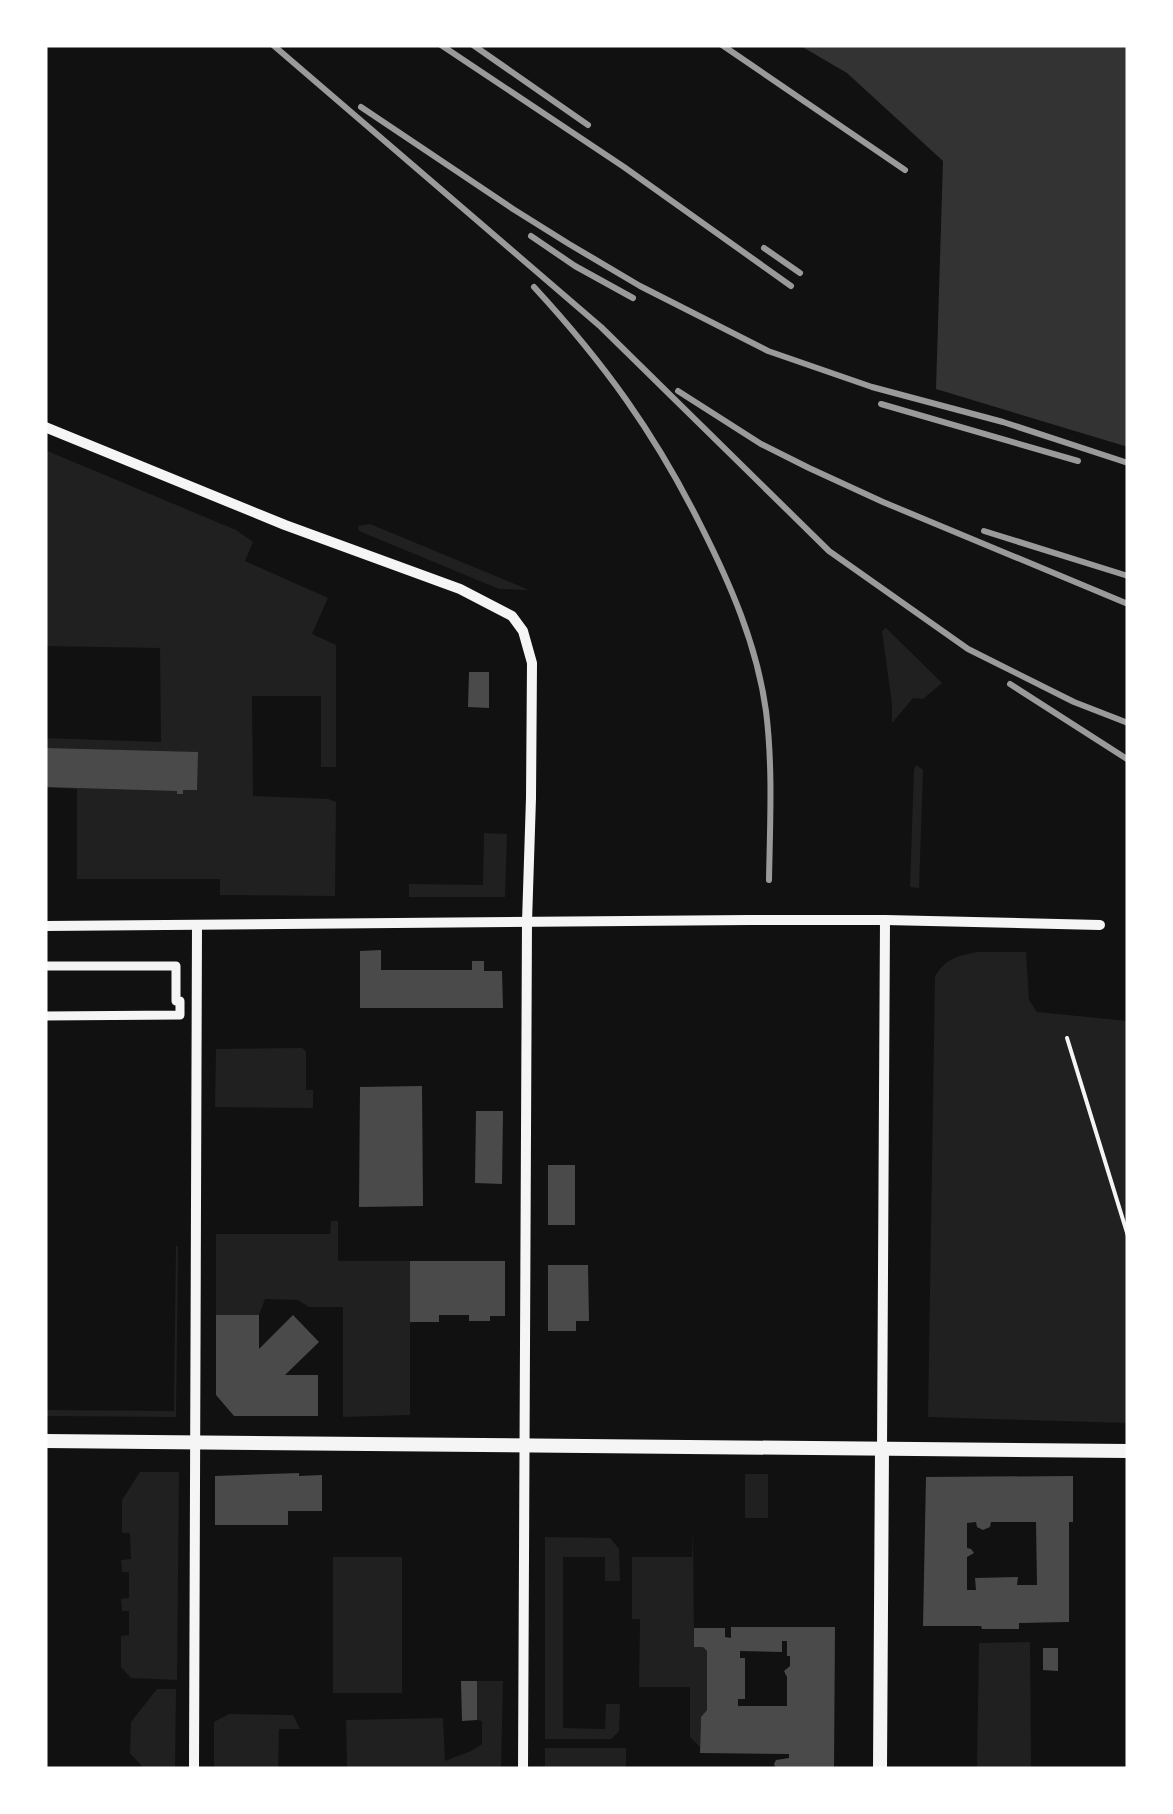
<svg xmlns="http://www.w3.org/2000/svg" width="1173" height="1814" viewBox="0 0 1173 1814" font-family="Montserrat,sans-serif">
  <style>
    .green { fill: #202020 }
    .water { fill: #333 }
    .building { fill: #4a4a4a; fill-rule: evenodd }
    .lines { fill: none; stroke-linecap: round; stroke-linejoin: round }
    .path { stroke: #f5f5f5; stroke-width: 4 }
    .pedestrian { stroke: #f5f5f5; stroke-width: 9 }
    .minor { stroke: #f5f5f5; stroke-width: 10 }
    .tertiary { stroke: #f5f5f5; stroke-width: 14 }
    .rail { stroke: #9a9a9a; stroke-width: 6 }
  </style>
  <rect width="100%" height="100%" fill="#111"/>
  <g class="green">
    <polygon points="45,450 236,530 253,542 245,561 328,598 312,634 336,645 336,767 321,767 321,696 252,696 253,796 328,799 336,802 335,896 220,895 220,879 77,879 77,789 45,787 45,738 161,742 160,648 45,646"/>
    <polygon points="370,524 529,590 499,589 359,531 358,526"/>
    <polygon points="886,628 942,683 923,699 913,698 892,723 892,704 882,631"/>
    <polygon points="916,765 923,770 919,888 910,887 914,770"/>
    <polygon points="484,833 507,834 505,897 409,897 409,884 483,885"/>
    <path d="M979,952H1026L1029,1000L1037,1012L1128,1021V1423L928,1417L935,977C944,959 959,955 979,952Z"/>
    <polygon points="302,1048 306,1051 306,1090 313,1090 313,1108 215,1107 216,1049"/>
    <polygon points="331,1221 338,1221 338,1261 410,1261 410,1415 343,1417 343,1307 309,1307 298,1300 265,1299 259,1315 216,1315 216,1234 330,1234"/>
    <polygon points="176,1246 178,1246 176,1417 45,1416 45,1410 174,1411"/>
    <polygon points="140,1472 179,1472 177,1680 131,1678 121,1667 121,1636 129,1635 129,1611 122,1611 121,1599 129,1598 129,1572 122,1572 121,1560 131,1559 130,1533 122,1533 122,1500"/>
    <rect x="745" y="1474" width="23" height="44"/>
    <polygon points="693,1529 694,1646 703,1647 707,1651 707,1710 701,1717 700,1747 690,1737 690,1687 639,1687 640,1619 632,1619 632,1557 692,1557"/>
    <polygon points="545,1537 610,1538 619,1549 620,1581 605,1581 605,1557 563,1557 563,1728 605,1729 606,1704 620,1704 619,1731 611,1739 545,1739"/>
    <rect x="333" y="1557" width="69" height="136"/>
    <polygon points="1030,1642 1031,1769 977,1769 979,1643"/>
    <polygon points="477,1681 503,1681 501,1769 348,1769 347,1766 346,1720 443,1718 445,1761 471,1751 482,1744 482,1721 477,1720"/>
    <polygon points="157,1689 176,1689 175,1769 140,1769 142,1766 130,1753 131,1722"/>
    <polygon points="229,1714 293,1715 300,1729 279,1729 278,1769 214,1769 214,1722"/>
    <rect x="545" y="1748" width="81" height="21"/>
  </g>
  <polygon class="water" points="799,45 1128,45 1128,447 936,389 943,161 847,73"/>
  <g class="building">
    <polygon points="469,672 489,672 489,708 468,707"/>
    <polygon points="45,748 198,752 197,790 183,790 183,794 177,794 177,791 45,787"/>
    <polygon points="381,950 381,970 472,970 472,961 484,961 484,971 502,971 503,1008 360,1008 360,951"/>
    <polygon points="422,1086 423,1206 359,1207 360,1087"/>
    <polygon points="476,1111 503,1111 502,1184 475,1183"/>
    <rect x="548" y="1165" width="27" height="60"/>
    <polygon points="410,1261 505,1261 505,1316 490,1316 490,1321 469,1321 469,1315 439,1315 439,1322 410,1322"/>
    <polygon points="548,1265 588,1265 589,1321 576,1321 576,1331 548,1331"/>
    <polygon points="216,1315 259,1315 259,1349 293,1315 319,1342 285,1375 318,1375 318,1416 234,1416 216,1395"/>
    <polygon points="299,1473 299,1476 322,1475 322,1511 288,1511 288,1525 215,1525 215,1476"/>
    <path d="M1073,1476V1522H1069V1622L1019,1623V1629H982L981,1626H923L926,1477ZM976,1522L977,1527L983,1530L990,1527L991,1522H1036L1037,1585H1017L1018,1577L975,1578L976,1590H967V1557L974,1553L971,1549L967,1548V1523Z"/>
    <path d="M731,1627H835L834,1769H776L774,1764L776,1760L789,1758V1754L700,1753L701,1717L707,1710V1651L703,1647H694V1628H725V1637L731,1638ZM782,1641H787V1656H790V1666L784,1671L787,1677V1706H738V1699H745V1658H740V1651L782,1652Z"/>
    <polygon points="1043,1648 1058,1648 1058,1671 1043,1670"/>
    <polygon points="461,1681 477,1681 477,1720 462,1721"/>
  </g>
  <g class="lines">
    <polyline class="path" points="1067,1038 1128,1236"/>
    <polyline class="pedestrian" points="45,966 176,966 176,1001 180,1001 180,1015 45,1016"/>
    <g class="minor">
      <polyline points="45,427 285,525 460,589 512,616 523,631 532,663 531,798 527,922 523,1769"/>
      <polyline points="45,926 749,920 885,920 1100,925"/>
      <polyline points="882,1449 885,920"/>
      <polyline points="194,1769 197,925"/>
    </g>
    <g class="tertiary">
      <polyline points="45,1441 1128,1451"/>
      <polyline points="880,1769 882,1449"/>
    </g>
    <g class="rail">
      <polyline points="273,45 601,327 829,551 968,649 1074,702 1128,723"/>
      <polyline points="441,45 624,167 791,286"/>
      <polyline points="473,45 588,125"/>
      <polyline points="722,45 905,170"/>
      <polyline points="361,107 513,209 569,244 640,286 768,351 872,387 1003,422 1128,463"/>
      <polyline points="531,236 575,266 633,298"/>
      <polyline points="764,248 800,273"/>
      <path d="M534,287C604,363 654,432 700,524C730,583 757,645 766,711C773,767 770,824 769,880"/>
      <polyline points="678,391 761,444 809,468 883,502 1128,604"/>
      <polyline points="881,404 1078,461"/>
      <polyline points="984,531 1128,576"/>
      <polyline points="1010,684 1127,759"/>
    </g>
  </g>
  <rect width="1173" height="1814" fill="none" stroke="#ffffff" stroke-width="95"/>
</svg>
